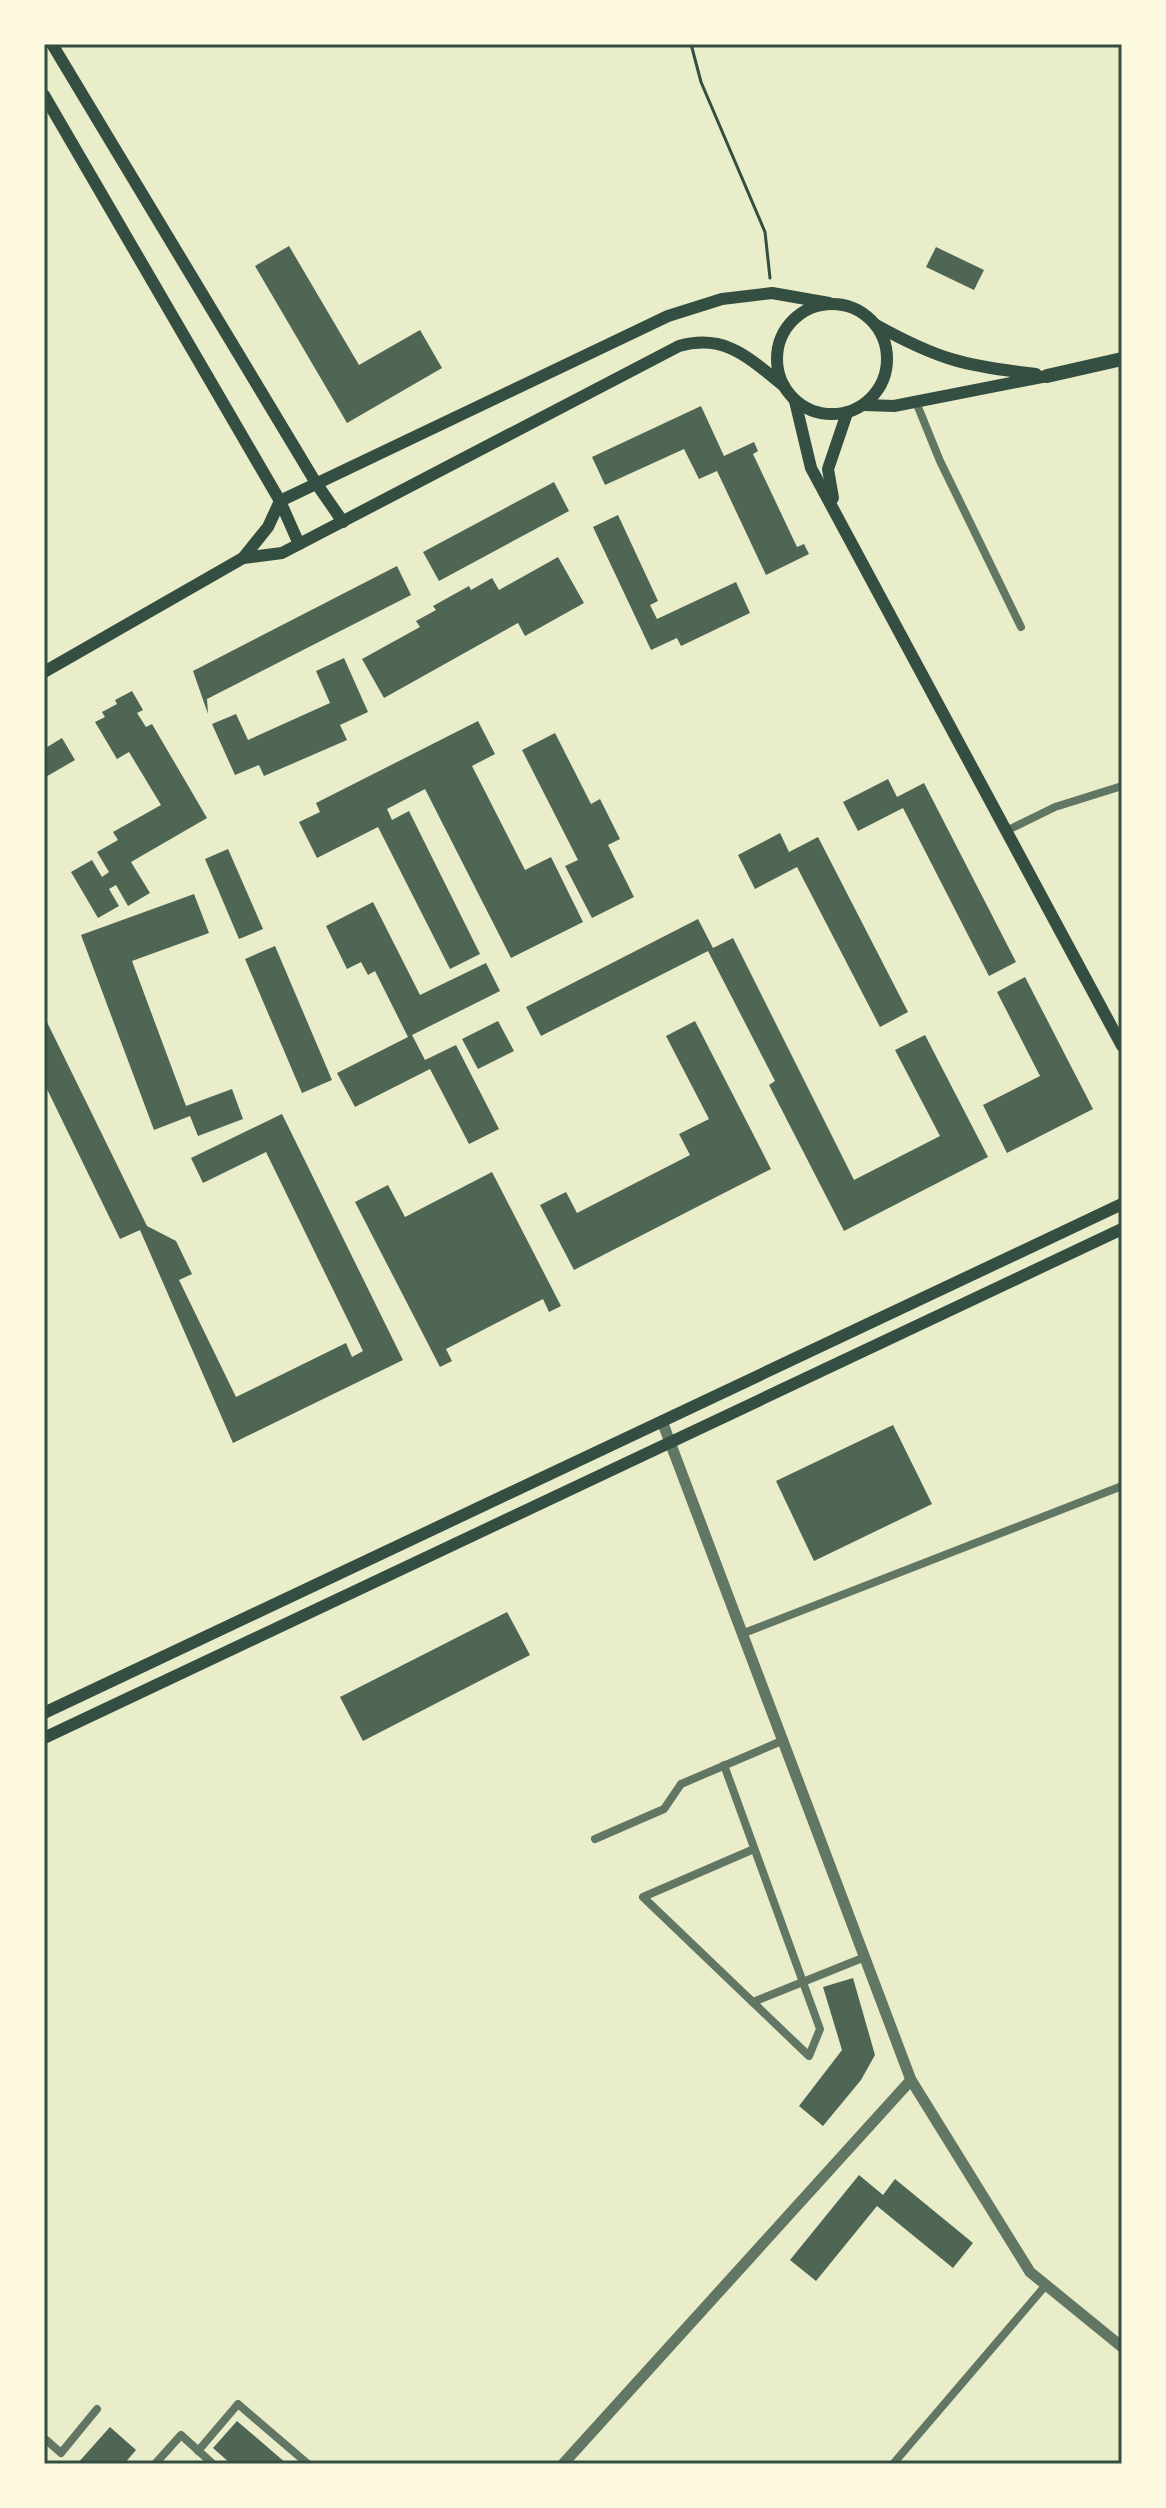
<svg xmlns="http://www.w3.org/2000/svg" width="1166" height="2508" viewBox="0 0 1166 2508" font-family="'Fira Sans Condensed',sans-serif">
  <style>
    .building { fill: #4f6655 }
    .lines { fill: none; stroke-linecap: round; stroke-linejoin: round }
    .path { stroke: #344e41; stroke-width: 3 }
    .minor { stroke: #617663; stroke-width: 8 }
    .tertiary { stroke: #617663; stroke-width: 11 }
    .secondary { stroke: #344e41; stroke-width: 12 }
    .primary { stroke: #344e41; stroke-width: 14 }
    .neatline { fill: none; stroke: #344e41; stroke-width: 3 }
  </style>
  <rect width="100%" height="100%" fill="#e9edc9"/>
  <g class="building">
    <polygon points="289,246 359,365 420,330 442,368 347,423 255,266"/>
    <polygon points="936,247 984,270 974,290 926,267"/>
    <polygon points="701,406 724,456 754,442 758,451 753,454 797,547 804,544 809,554 766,575 717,471 699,479 684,449 605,485 592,457"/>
    <polygon points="554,482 569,511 439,581 423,552"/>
    <polygon points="618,515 658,601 650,605 657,619 736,582 750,613 681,646 677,638 651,650 593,527"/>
    <polygon points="558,557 584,603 525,636 518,623 384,698 362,659 420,627 416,621 436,610 433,606 469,586 471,590 492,578 499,590"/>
    <polygon points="397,566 411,595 207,699 208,714 193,671"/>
    <polygon points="344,658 368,712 340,725 347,740 264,776 259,765 235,775 212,724 236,714 248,740 330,703 316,671"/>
    <polygon points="132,691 143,710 137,713 146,727 152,724 207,818 131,862 150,893 128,906 116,885 109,889 119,906 98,918 71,872 92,860 102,877 109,872 97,852 118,840 113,832 161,805 129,752 117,759 95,722 105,717 102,712 117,704 115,700"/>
    <polygon points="478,721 495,754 472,766 525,870 551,857 583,922 511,958 425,789 387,809 392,820 409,811 480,954 450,969 378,827 317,858 299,822 320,812 316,803"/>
    <polygon points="555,733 591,804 600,799 620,839 608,845 634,897 592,918 565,866 578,860 522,750"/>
    <polygon points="62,738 75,760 44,778 44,749"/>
    <polygon points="888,779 897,797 924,783 1016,962 989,976 903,808 858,831 843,802"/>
    <polygon points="780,833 789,852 818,837 908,1012 880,1027 797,867 755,889 738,855"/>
    <polygon points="228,849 263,929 239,939 205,859"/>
    <polygon points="194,894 209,933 132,961 186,1106 232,1089 243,1119 198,1136 190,1116 154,1130 81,935"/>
    <polygon points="373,902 420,995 486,963 500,991 412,1035 425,1060 456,1045 499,1129 469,1144 430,1069 355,1107 337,1073 408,1037 375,971 368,975 361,962 347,969 326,926"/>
    <polygon points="698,919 713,948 733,938 854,1180 940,1136 895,1050 925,1035 988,1157 844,1231 769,1085 775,1081 708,951 541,1036 526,1007"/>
    <polygon points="275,946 332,1080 302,1093 245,959"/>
    <polygon points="1025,977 1093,1109 1007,1153 983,1105 1040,1076 997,992"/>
    <polygon points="44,1016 147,1226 176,1241 192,1274 179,1280 236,1397 346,1343 352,1357 363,1351 266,1152 203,1183 191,1158 282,1114 403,1360 233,1443 140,1230 120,1239 44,1083"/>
    <polygon points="498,1021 514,1051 478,1069 462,1039"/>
    <polygon points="695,1021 771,1169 574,1270 540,1205 566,1192 577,1213 690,1155 679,1134 709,1119 666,1036"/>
    <polygon points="492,1172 561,1306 549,1312 543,1299 446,1349 452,1361 440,1367 355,1202 388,1185 405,1217"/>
    <polygon points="893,1425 932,1504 814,1561 776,1481"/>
    <polygon points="507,1612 530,1655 363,1741 340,1697"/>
    <polygon points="853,1978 875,2055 861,2080 823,2126 799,2106 842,2050 823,1987"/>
    <polygon points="859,2175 883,2195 895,2179 973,2243 953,2268 877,2206 816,2281 790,2260"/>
    <polygon points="237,2421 287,2464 231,2464 213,2448"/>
    <polygon points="110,2427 136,2450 124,2464 77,2464"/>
  </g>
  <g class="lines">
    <polyline class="path" points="691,44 701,82 765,232 770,278"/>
    <g class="minor">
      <polyline points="916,402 940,461 1021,627"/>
      <polyline points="1006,831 1055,807 1122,786"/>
      <polyline points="744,1633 1122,1486"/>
      <polyline points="724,1765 820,2029 809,2056 643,1897 754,1849"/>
      <polyline points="595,1839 664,1809 681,1784 784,1740"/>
      <polyline points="753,2002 865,1957"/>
      <polyline points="44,2438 61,2453 97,2409"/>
      <polyline points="198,2451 238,2404 308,2464"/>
      <polyline points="155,2464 181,2435 213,2464"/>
      <polyline points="893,2464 1046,2285"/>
    </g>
    <g class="tertiary">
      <polyline points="662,1421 911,2080 1030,2272 1122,2347"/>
      <polyline points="563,2464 911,2080"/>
    </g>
    <g class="secondary">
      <polyline points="52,44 316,483 343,522"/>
      <polyline points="44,95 280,501 299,544"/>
      <circle cx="832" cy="359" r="55"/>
      <path d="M876,325C939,360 965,366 1036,374"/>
      <polyline points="795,401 811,468 1122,1046"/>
      <polyline points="864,405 894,406 1047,376"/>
      <polyline points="833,498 828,469 847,413"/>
      <path d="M243,558L282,553L679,346C725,333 749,358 784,386"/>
      <polyline points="44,672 243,558 268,527 280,501 668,316 722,299 772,293 829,303"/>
      <polyline points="44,1713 1122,1204"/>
      <polyline points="44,1738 1122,1229"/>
    </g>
    <polyline class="primary" points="1047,376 1122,359"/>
  </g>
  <rect width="1166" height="2508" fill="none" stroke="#fefae0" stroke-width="92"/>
  <rect x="46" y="46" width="1074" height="2416" class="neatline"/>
</svg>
